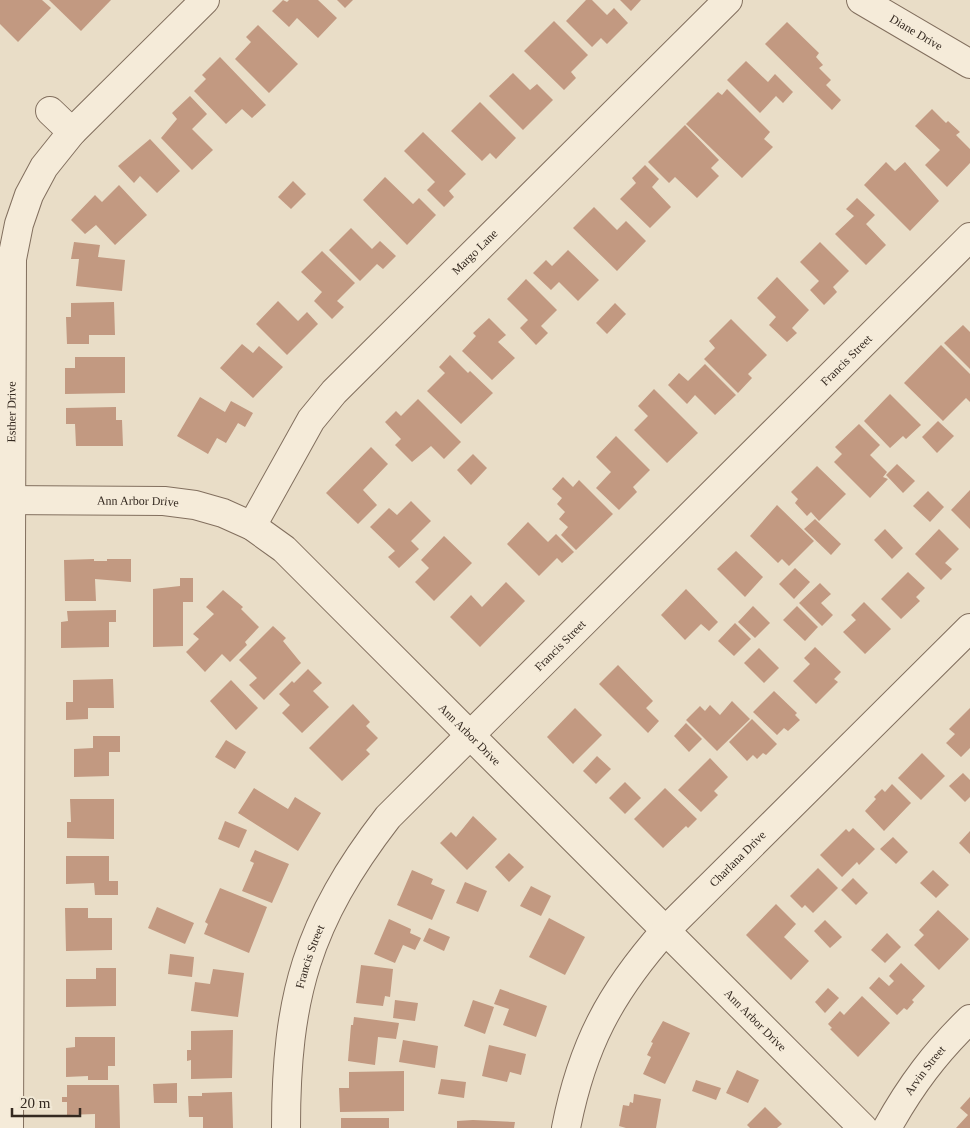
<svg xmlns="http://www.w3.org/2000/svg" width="970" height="1128" viewBox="0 0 970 1128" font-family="Georgia,serif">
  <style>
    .building { fill: #c29981 }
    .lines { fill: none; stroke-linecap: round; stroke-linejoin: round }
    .minor-casing { stroke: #826f5e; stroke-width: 30 }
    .minor { stroke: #f5ebd9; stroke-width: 28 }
    .labels { text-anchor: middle; stroke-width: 5; stroke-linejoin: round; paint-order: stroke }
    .street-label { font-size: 12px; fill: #342920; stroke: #f1e8d5 }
  </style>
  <rect width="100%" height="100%" fill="#e9ddc7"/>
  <g class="building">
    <polygon points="0,0 42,0 51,8 18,42 0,24"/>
    <polygon points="49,0 111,0 81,31"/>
    <polygon points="283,0 287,2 289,0 318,0 337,18 318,38 297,18 289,27 272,11"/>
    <polygon points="337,0 353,0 345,8"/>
    <polygon points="586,0 592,0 607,15 614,8 628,23 607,44 601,38 592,47 566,21"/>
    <polygon points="620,0 641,0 631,11"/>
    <polygon points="554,21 588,55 571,72 576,78 564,90 524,51"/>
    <polygon points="787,22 819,53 816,57 823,65 819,68 831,80 826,85 841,100 832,110 765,44"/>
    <polygon points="258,25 298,64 269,93 235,59 251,42 246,37"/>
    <polygon points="220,57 266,105 252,118 242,109 226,124 194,91 206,79 202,75"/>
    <polygon points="746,61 768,82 775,74 793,92 783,103 776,96 760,113 727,80"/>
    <polygon points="513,73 530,90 537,84 553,100 523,130 489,96"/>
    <polygon points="727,89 770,132 764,139 773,147 742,178 686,124 718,92 722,95"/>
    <polygon points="190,96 207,114 192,129 213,150 192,170 161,138 177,119 172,113"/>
    <polygon points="480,102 516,138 496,159 490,153 482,161 451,131"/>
    <polygon points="932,109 946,123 948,121 960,132 956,135 970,149 970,163 947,187 925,165 940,150 915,126"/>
    <polygon points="685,125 719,160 711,168 719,176 697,198 675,177 669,183 648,162"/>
    <polygon points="423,132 466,174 449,191 454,197 444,207 427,190 435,182 404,151"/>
    <polygon points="150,139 180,171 157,193 140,176 134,183 118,166"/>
    <polygon points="886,162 895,171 905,162 939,201 910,231 864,185"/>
    <polygon points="645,165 659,179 652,187 671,207 650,228 620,199 636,183 632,178"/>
    <polygon points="385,177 413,204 419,198 436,215 407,245 363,200"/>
    <polygon points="293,181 306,194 291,209 278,197"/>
    <polygon points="119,185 147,215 115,245 96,225 85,234 71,220 95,195 102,202"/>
    <polygon points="857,198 875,215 866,224 886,245 866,265 835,234 854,216 846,209"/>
    <polygon points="594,207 617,230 626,221 646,241 617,271 573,228"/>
    <polygon points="351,228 372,249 380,241 396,256 383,269 377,264 360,281 329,250"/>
    <polygon points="74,242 100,245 98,257 125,260 122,291 76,286 79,259 71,259"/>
    <polygon points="820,242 849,271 833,287 837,292 824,305 810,290 819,281 800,262"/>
    <polygon points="568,250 599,280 578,301 559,282 551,290 533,273 546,260 552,266"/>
    <polygon points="322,251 355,283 337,301 344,307 332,319 314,301 322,292 301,272"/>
    <polygon points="777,277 809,310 792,328 797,333 787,342 769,325 776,317 757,298"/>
    <polygon points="526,279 557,310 541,326 548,333 536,345 520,328 528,320 507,299"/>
    <polygon points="278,301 298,321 307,312 318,324 287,355 256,324"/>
    <polygon points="114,302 115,335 89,335 89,344 67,344 66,317 71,317 71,303"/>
    <polygon points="615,303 626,314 607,334 596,323"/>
    <polygon points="489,318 506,335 498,342 515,358 492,380 462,351 476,336 473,333"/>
    <polygon points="731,319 767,355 748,374 752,378 738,393 704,359 715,348 709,341"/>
    <polygon points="963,325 970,332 970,369 944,343"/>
    <polygon points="242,344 253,353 259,346 283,367 253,398 220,368"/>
    <polygon points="941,345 970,374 970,402 966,398 943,421 904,383"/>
    <polygon points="450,355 468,373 470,371 493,393 461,424 427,391 445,373 439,367"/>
    <polygon points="75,357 125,357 125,393 65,394 65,368 75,368"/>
    <polygon points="705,364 736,395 715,415 695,395 687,404 668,385 679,373 688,381"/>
    <polygon points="654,389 698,433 667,463 634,430 648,416 638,406"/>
    <polygon points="890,394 921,425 906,439 903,436 890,448 864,421"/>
    <polygon points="200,397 225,412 231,401 253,413 245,427 238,423 226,443 217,438 208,454 177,436"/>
    <polygon points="418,399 461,442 444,459 431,446 412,462 395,445 401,439 385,422 396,411 401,416"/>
    <polygon points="116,407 116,420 122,420 123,446 76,446 75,424 66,424 66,408"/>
    <polygon points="938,421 954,436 937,453 922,437"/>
    <polygon points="859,424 880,445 870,455 887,472 883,477 888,479 870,498 834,462 842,454 835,447"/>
    <polygon points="616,436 650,470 633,487 637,492 619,510 596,488 611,472 596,457"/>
    <polygon points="371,447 388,464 363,490 377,505 358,524 326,493"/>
    <polygon points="473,454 487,468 471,485 457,470"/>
    <polygon points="897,464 915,481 903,493 886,475"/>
    <polygon points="817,466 846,494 819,521 811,512 807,516 795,503 798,499 791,492"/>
    <polygon points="563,477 573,487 579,480 613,514 576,550 561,535 568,527 559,519 565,512 557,504 562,498 552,489"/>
    <polygon points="970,490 970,529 951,510"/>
    <polygon points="928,491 944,507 930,522 913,506"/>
    <polygon points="411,501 431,521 411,541 419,549 399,568 388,557 395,551 370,527 389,508 397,515"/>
    <polygon points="777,505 814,541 789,566 782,559 778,563 750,536"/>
    <polygon points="815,519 841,544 831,555 804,529"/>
    <polygon points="528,522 548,542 556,534 574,552 562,563 557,558 539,576 507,544"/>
    <polygon points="885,529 903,548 892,559 874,540"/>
    <polygon points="939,529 959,549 945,563 952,569 941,580 915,554"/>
    <polygon points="444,536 472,563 434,601 415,582 429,568 421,560"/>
    <polygon points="736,551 763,577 745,597 717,569"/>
    <polygon points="94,559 94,561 107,561 107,559 131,559 131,582 95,579 96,601 65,601 64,560"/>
    <polygon points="795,568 810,582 794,599 779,584"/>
    <polygon points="908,572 925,588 916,597 920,601 901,619 881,599"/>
    <polygon points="180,578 193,578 193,602 183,602 183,646 153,647 153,589 180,586"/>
    <polygon points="506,582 525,601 480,647 450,617 471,595 482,607"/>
    <polygon points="820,583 831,594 821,603 833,615 822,626 799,603"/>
    <polygon points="686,589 718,622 709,631 701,624 685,640 661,615"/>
    <polygon points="223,590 243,607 241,609 259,627 245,642 247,645 230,662 222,654 205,672 186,652 199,639 193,634 214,614 206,607"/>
    <polygon points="864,602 891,629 865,654 843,632 856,620 851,615"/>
    <polygon points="753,606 770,623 755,638 738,622"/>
    <polygon points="797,606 818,627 805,641 783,620"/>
    <polygon points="116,610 116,622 109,622 109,647 61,648 61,622 68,621 67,611"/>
    <polygon points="735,623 751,639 734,656 718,641"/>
    <polygon points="273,626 286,638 283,641 301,663 264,700 249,685 257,678 239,660"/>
    <polygon points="815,647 841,672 834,679 838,682 816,704 793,681 810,664 804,658"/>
    <polygon points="759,648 779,668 764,683 744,663"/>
    <polygon points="618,665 653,701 646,708 659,721 648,733 599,684"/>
    <polygon points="308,669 322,683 313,691 329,707 302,733 282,713 290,705 279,694 292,681 294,683"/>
    <polygon points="113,679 114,708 88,708 88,719 66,720 66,702 73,702 73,680"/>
    <polygon points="231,680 258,708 236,730 210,701"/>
    <polygon points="774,691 797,713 795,715 800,720 788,731 784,728 777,735 753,712"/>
    <polygon points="732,701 750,719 717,751 686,720 700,706 705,711 710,705 720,715"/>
    <polygon points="353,704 370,722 366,726 378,738 366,750 370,754 342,781 309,748"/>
    <polygon points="575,708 602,735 573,764 547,737"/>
    <polygon points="970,708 970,748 961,757 946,743 955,734 949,729"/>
    <polygon points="752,719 777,744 766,755 763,753 757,759 753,755 747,761 729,742"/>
    <polygon points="686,723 702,739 689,752 674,736"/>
    <polygon points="93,736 120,736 120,752 109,752 109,776 74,777 74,749 93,748"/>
    <polygon points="226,740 246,752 235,769 215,757"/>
    <polygon points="922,753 945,776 921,800 898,778"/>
    <polygon points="597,756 611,769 596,784 583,771"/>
    <polygon points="710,758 728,777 714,791 718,795 701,812 678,790"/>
    <polygon points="963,773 970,780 970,797 965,802 949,786"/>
    <polygon points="625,782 641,798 625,814 609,798"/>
    <polygon points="892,784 911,803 884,831 865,811 876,799 874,797 882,789 885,792"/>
    <polygon points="254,788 288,809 295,797 321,813 298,851 238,813"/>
    <polygon points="665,788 697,819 688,828 686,826 663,848 634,819"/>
    <polygon points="70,799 114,799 114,839 67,838 67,822 71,822"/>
    <polygon points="473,816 497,839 467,870 440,843 451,832 456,837"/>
    <polygon points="225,821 247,830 239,848 218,839"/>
    <polygon points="853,828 875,849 859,865 857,862 842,877 820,855 846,829 849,832"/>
    <polygon points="970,831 970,854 959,843"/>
    <polygon points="893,837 908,852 896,864 880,849"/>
    <polygon points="255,850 289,864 272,903 242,891 254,863 250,861"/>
    <polygon points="509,853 524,867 509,882 495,867"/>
    <polygon points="66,856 109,856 109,881 118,881 118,895 95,895 94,883 66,884"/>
    <polygon points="818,868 838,888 813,913 805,905 802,908 790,896"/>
    <polygon points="412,870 433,879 431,884 445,890 432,920 397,905"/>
    <polygon points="933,870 949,885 936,898 920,883"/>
    <polygon points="853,878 868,893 856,905 841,890"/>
    <polygon points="465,882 487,891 478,912 456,903"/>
    <polygon points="531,886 551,896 541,916 520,906"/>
    <polygon points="220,888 267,907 249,953 204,934 208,924 205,922"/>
    <polygon points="776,904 796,924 784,937 809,961 791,980 746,935"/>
    <polygon points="157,907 194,923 185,944 148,928"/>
    <polygon points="65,908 88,908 88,918 112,918 112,950 66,951"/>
    <polygon points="938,910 969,939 939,970 914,945 924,935 919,930"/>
    <polygon points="549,918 585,937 565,975 529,957"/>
    <polygon points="389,919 411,929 410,933 421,938 415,950 403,945 395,963 374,954"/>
    <polygon points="825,920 842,937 830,948 814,931"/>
    <polygon points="429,928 450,937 444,951 423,941"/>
    <polygon points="887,933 901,947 885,963 871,950"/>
    <polygon points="170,954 194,957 192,977 168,974"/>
    <polygon points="901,963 925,986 912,1000 914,1002 907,1010 904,1008 897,1015 869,988 879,977 889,986 894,981 889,976"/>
    <polygon points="361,965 393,969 390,997 385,996 383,1006 356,1003"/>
    <polygon points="96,968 116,968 116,1006 66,1007 66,979 96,979"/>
    <polygon points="213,969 244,973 238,1017 191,1011 195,982 210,984"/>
    <polygon points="828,988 839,998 825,1013 815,1002"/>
    <polygon points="500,989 547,1006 536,1037 503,1025 509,1009 494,1004"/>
    <polygon points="862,996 890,1023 858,1057 830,1029 832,1028 828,1024 840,1011 844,1015"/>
    <polygon points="395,1000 418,1003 415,1021 393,1018"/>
    <polygon points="473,1000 494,1007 485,1034 464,1026"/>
    <polygon points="354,1017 399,1023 396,1039 378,1037 375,1065 348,1061 351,1025 353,1025"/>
    <polygon points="663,1021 690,1033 665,1084 643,1074 651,1057 647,1055 653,1043 651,1042"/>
    <polygon points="233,1030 232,1078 191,1079 191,1060 187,1061 187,1050 191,1050 191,1031"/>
    <polygon points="75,1037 115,1037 115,1066 108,1066 108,1080 88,1080 88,1076 66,1077 66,1048 75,1047"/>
    <polygon points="403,1040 438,1046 435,1068 399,1062"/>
    <polygon points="489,1045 526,1054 521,1075 510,1072 507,1082 482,1076"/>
    <polygon points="737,1070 759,1080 748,1103 726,1093"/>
    <polygon points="404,1071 404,1111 340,1112 339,1088 349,1088 349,1072"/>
    <polygon points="441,1079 466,1082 464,1098 438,1094"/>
    <polygon points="696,1080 721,1088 716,1100 692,1091"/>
    <polygon points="177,1083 177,1103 154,1103 153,1084"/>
    <polygon points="67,1085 119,1085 120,1128 95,1128 95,1114 67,1115 67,1102 62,1102 62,1097 67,1097"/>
    <polygon points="232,1092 233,1128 203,1128 203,1117 189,1117 188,1096 202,1096 202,1093"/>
    <polygon points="634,1094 661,1099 656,1128 626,1128 619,1126 623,1105 629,1106 630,1102 633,1103"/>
    <polygon points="970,1097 970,1128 956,1128 968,1115 960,1108"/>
    <polygon points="765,1107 782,1124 777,1128 750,1128 747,1125"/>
    <rect x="341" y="1118" width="48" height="10"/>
    <polygon points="473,1120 515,1122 514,1128 457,1128 457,1121"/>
  </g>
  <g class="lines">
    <defs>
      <g id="minor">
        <path id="s1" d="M861,0L970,64"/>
        <polyline points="50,111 72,132"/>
        <path id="s2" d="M0,500L164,501L195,505L223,513L252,526L284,549L863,1128"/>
        <path id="s3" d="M252,526L311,420L334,392L728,0"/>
        <path id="s4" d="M9,1128L12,259L19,224L29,195L44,167L72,132L205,0"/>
        <path id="s5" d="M286,1128C286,997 307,922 388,817L970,237"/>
        <path id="s6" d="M566,1128C582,1046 610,993 665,931L970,628"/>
        <path id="s7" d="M887,1128C911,1085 935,1053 970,1019"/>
      </g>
    </defs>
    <use href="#minor" class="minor-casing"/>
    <use href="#minor" class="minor"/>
  </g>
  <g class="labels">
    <g class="street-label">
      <text dy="4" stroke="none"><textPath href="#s1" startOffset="64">Diane Drive</textPath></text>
      <text dy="4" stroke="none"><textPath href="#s3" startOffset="356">Margo Lane</textPath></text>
      <text dy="4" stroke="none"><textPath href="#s5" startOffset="982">Francis Street</textPath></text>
      <text dy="4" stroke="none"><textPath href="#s4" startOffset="716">Esther Drive</textPath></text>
      <text dy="4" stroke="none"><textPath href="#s2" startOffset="138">Ann Arbor Drive</textPath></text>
      <text dy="4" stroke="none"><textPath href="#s5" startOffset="578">Francis Street</textPath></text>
      <text dy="4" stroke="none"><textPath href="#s2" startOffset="558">Ann Arbor Drive</textPath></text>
      <text dy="4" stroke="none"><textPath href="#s6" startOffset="326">Charlana Drive</textPath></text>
      <text dy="4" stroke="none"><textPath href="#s5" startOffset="174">Francis Street</textPath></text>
      <text dy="4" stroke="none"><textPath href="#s2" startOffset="962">Ann Arbor Drive</textPath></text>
      <text dy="4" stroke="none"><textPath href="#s7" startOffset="69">Arvin Street</textPath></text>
    </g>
  </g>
  <path d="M12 1108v8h68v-8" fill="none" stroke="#342920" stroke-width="2.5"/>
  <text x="20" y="1108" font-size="15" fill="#342920" stroke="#f1e8d5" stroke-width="4" paint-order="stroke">20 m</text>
</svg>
